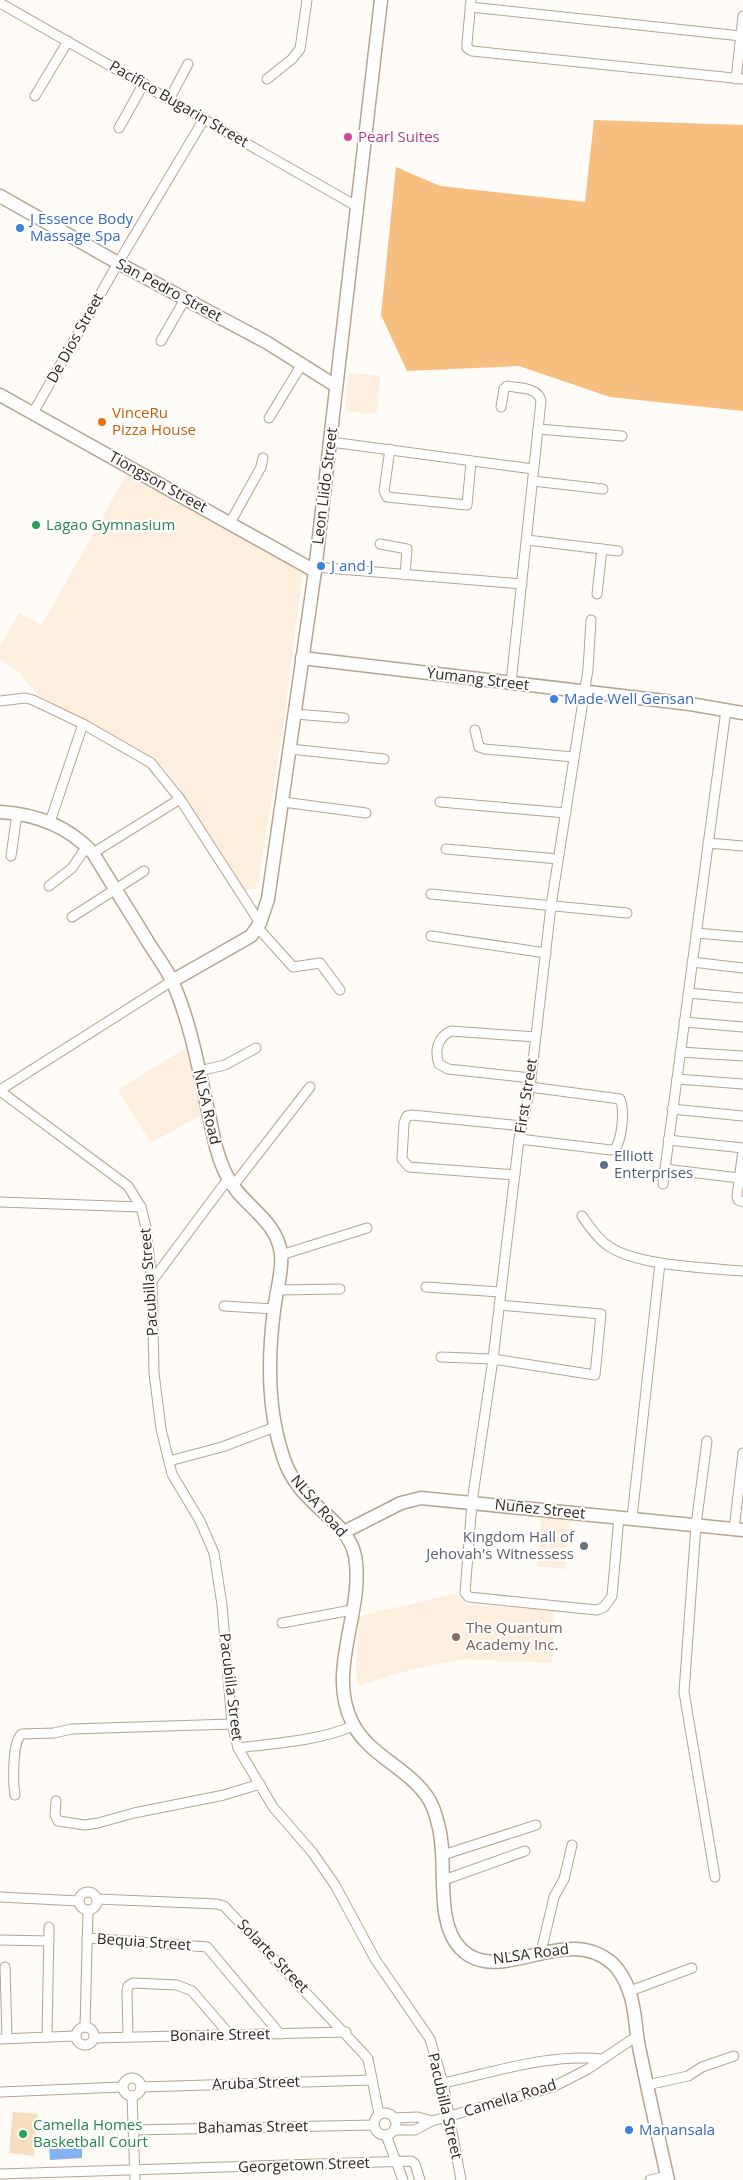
<svg xmlns="http://www.w3.org/2000/svg" width="743" height="2180" viewBox="0 0 743 2180" font-family="'Open Sans',sans-serif">
  <style>
    .built { fill: #fdeede }
    .green { fill: #f9ddbf }
    .forest { fill: #f6bf7f }
    .water { fill: #83b4f1 }
    .lines { fill: none; stroke-linecap: round; stroke-linejoin: round }
    .street-casing { stroke: #b6a48f; stroke-width: 11 }
    .secondary-casing { stroke: #b6a48f; stroke-width: 15 }
    .street { stroke: #fff; stroke-width: 9 }
    .secondary { stroke: #fff; stroke-width: 12 }
    .hotel-dot { fill: #d1479c; stroke: #fff; stroke-width: 2 }
    .shop-dot { fill: #3f7fe0; stroke: #fff; stroke-width: 2 }
    .food-dot { fill: #e8710a; stroke: #fff; stroke-width: 2 }
    .leisure-dot { fill: #2e9e5b; stroke: #fff; stroke-width: 2 }
    .service-dot { fill: #5c6f8a; stroke: #fff; stroke-width: 2 }
    .worship-dot { fill: #6b7280; stroke: #fff; stroke-width: 2 }
    .education-dot { fill: #8d6e63; stroke: #fff; stroke-width: 2 }
    .labels { text-anchor: middle; stroke-width: 4; stroke-linejoin: round; paint-order: stroke }
    .street-label { font-size: 15px; fill: #2f2820; stroke: #fff }
    .hotel-label { font-size: 15px; fill: #b23c85; stroke: #fff; text-anchor: start }
    .shop-label { font-size: 15px; fill: #366cbe; stroke: #fff; text-anchor: start }
    .food-label { font-size: 15px; fill: #c56008; stroke: #fff; text-anchor: start }
    .leisure-label { font-size: 15px; fill: #27864d; stroke: #fff; text-anchor: start }
    .service-label { font-size: 15px; fill: #4e5e75; stroke: #fff; text-anchor: start }
    .worship-label { font-size: 15px; fill: #5b616d; stroke: #fff; text-anchor: end }
    .education-label { font-size: 15px; fill: #785e54; stroke: #fff; text-anchor: start }
  </style>
  <rect width="100%" height="100%" fill="#fffbf6"/>
  <g class="built">
    <polygon points="349,373 380,376 377,414 345,411"/>
    <polygon points="127,473 303,568 283,727 257,889 243,890 173,778 155,759 37,694 19,672 0,659 0,646 19,613 42,625"/>
    <polygon points="192,1044 208,1111 151,1143 118,1090"/>
    <polygon points="542,1515 570,1518 565,1569 537,1566"/>
    <polygon points="455,1594 467,1605 554,1610 552,1663 462,1659 406,1671 358,1686 356,1666 359,1616"/>
  </g>
  <polygon class="green" points="13,2112 38,2114 34,2156 9,2153"/>
  <polygon class="forest" points="594,120 743,125 743,411 610,397 519,366 407,371 381,315 396,167 440,186 585,202"/>
  <polygon class="water" points="67,2138 71,2142 70,2147 82,2146 82,2158 50,2160 49,2148 61,2147 61,2141"/>
  <g class="lines">
    <defs>
      <g id="street">
        <polyline points="471,0 467,43 467,48 472,51 743,79"/>
        <polyline points="0,3 358,207"/>
        <polyline points="470,7 741,36"/>
        <polyline points="267,79 292,59 300,49 307,0"/>
        <polyline points="736,79 743,16"/>
        <polyline points="35,96 68,41"/>
        <polyline points="170,98 188,64"/>
        <polyline points="119,128 144,83"/>
        <polyline points="161,341 185,299"/>
        <path d="M501,407L504,389L507,386C519,388 538,387 541,401L511,683"/>
        <polyline points="33,413 118,263 204,119"/>
        <polyline points="269,418 302,364"/>
        <polyline points="538,429 622,436"/>
        <polyline points="331,442 533,469"/>
        <polyline points="390,449 384,491 387,497 467,505 471,462"/>
        <polyline points="533,481 603,489"/>
        <polyline points="230,523 261,467 263,458"/>
        <polyline points="527,540 618,551"/>
        <polyline points="380,544 407,549 405,575"/>
        <polyline points="315,567 522,584"/>
        <polyline points="597,594 602,549"/>
        <polyline points="591,620 588,669 551,906 530,1087 519,1139 493,1359 472,1502 465,1593 469,1597 479,1598 597,1610 604,1607 612,1596 619,1517"/>
        <polyline points="0,701 25,698 33,700 83,724 151,763 180,799 260,923"/>
        <polyline points="295,714 344,718"/>
        <polyline points="475,730 479,747 485,749 573,757"/>
        <polyline points="290,749 384,759"/>
        <polyline points="283,802 366,813"/>
        <polyline points="440,802 566,813"/>
        <polyline points="50,822 83,724"/>
        <polyline points="708,843 743,846"/>
        <polyline points="446,849 558,859"/>
        <polyline points="93,853 180,799"/>
        <polyline points="11,856 17,814"/>
        <polyline points="49,886 72,868 87,846"/>
        <polyline points="431,894 627,913"/>
        <polyline points="72,917 144,871"/>
        <polyline points="258,928 293,967 320,963 340,990"/>
        <polyline points="696,933 743,937"/>
        <polyline points="431,936 546,953"/>
        <polyline points="692,962 743,968"/>
        <polyline points="688,993 743,998"/>
        <polyline points="684,1022 743,1027"/>
        <polyline points="680,1052 743,1056"/>
        <polyline points="199,1071 225,1065 256,1048"/>
        <path d="M531,1078L448,1069L439,1064C434,1050 438,1037 451,1031L535,1037"/>
        <polyline points="677,1079 743,1084"/>
        <polyline points="0,1090 172,981"/>
        <polyline points="0,1091 128,1186 141,1207 146,1227 152,1281 154,1373 161,1429 172,1474 200,1521 214,1553 222,1605 232,1724 238,1748 273,1807 312,1852 335,1885 375,1959 430,2039 443,2083 461,2180"/>
        <polyline points="672,1109 743,1116"/>
        <path d="M519,1139L611,1150L615,1149C622,1139 625,1110 620,1099L530,1087"/>
        <polyline points="668,1140 743,1148"/>
        <polyline points="743,1150 737,1196 738,1200 743,1202"/>
        <polyline points="665,1169 739,1178"/>
        <polyline points="515,1175 409,1167 402,1159 404,1123 407,1116 412,1115 522,1126"/>
        <polyline points="663,1184 726,710"/>
        <polyline points="233,1186 310,1087"/>
        <polyline points="0,1202 141,1207"/>
        <path d="M582,1216C589,1226 597,1238 607,1245C634,1266 709,1268 743,1271"/>
        <polyline points="281,1255 367,1228"/>
        <polyline points="152,1281 228,1179"/>
        <polyline points="426,1287 500,1292"/>
        <polyline points="277,1290 340,1289"/>
        <polyline points="224,1306 274,1309"/>
        <polyline points="441,1357 493,1359 595,1375 601,1314 499,1305"/>
        <polyline points="707,1441 696,1525 684,1692 715,1877"/>
        <polyline points="169,1461 222,1447 275,1427"/>
        <polyline points="632,1518 660,1263"/>
        <polyline points="734,1529 743,1453"/>
        <polyline points="282,1623 352,1610"/>
        <path d="M238,1748C276,1743 318,1741 353,1726"/>
        <path d="M15,1795C13,1783 12,1740 22,1734L54,1733L72,1729L232,1724"/>
        <polyline points="56,1801 55,1815 58,1821 85,1825 98,1823 134,1813 224,1795 260,1784"/>
        <polyline points="443,1855 536,1825"/>
        <polyline points="444,1880 525,1851"/>
        <circle cx="88" cy="1901" r="9"/>
        <polyline points="0,1897 79,1901"/>
        <polyline points="97,1899 217,1904 224,1906 363,2053 368,2059 379,2114"/>
        <polyline points="87,1938 207,1947 280,2034"/>
        <polyline points="0,1940 49,1941"/>
        <polyline points="541,1952 554,1897 564,1879 572,1845"/>
        <polyline points="5,1967 7,2038"/>
        <polyline points="630,1991 692,1968"/>
        <circle cx="85" cy="2036" r="9"/>
        <polyline points="85,2027 88,1910"/>
        <polyline points="47,2037 49,1927"/>
        <polyline points="128,2037 127,1991 128,1986 133,1983 177,1985 192,1991 230,2035"/>
        <polyline points="94,2038 346,2032"/>
        <polyline points="0,2039 75,2036"/>
        <circle cx="132" cy="2087" r="9"/>
        <path d="M443,2083C495,2072 550,2053 603,2059"/>
        <polyline points="647,2085 688,2076 702,2067 734,2056"/>
        <polyline points="141,2087 372,2080"/>
        <polyline points="0,2092 122,2087"/>
        <polyline points="132,2096 135,2180"/>
        <circle cx="385" cy="2124" r="11"/>
        <polyline points="394,2118 418,2117 432,2121"/>
        <polyline points="133,2130 374,2125"/>
        <polyline points="394,2130 415,2130 432,2121 553,2087 588,2069 637,2036"/>
        <polyline points="386,2135 403,2180"/>
        <polyline points="0,2174 411,2161 415,2164 420,2180"/>
        <polyline points="650,2180 667,2176"/>
      </g>
      <g id="secondary">
        <polyline points="0,196 118,263 266,342 336,386"/>
        <polyline points="0,395 315,571"/>
        <polyline points="302,658 690,704 743,713"/>
        <path d="M0,812C37,814 68,826 93,853C111,883 130,912 148,942C156,955 167,969 173,983C191,1024 199,1071 209,1115C213,1135 217,1157 227,1176C241,1205 277,1219 281,1254C283,1271 276,1292 274,1310C268,1357 267,1407 282,1453C287,1471 297,1487 311,1500C327,1517 350,1531 355,1556C365,1610 326,1670 352,1722C367,1754 406,1767 426,1795C432,1803 436,1815 438,1824C449,1860 433,1921 461,1949C500,1988 566,1921 613,1964C620,1971 626,1982 629,1991C636,2009 635,2029 639,2047C648,2091 658,2136 668,2180"/>
        <polyline points="172,981 251,936 260,923 268,899 315,571 381,0"/>
        <polyline points="344,1532 401,1503 421,1498 743,1530"/>
      </g>
    </defs>
    <use href="#street" class="street-casing"/>
    <use href="#secondary" class="secondary-casing"/>
    <use href="#street" class="street"/>
    <use href="#secondary" class="secondary"/>
  </g>
  <circle class="hotel-dot" cx="348" cy="137" r="5"/>
  <g class="shop-dot">
    <circle cx="20" cy="228" r="5"/>
    <circle cx="321" cy="566" r="5"/>
    <circle cx="554" cy="699" r="5"/>
    <circle cx="629" cy="2130" r="5"/>
  </g>
  <circle class="food-dot" cx="102" cy="422" r="5"/>
  <g class="leisure-dot">
    <circle cx="36" cy="525" r="5"/>
    <circle cx="23" cy="2134" r="5"/>
  </g>
  <circle class="service-dot" cx="604" cy="1165" r="5"/>
  <circle class="worship-dot" cx="584" cy="1546" r="5"/>
  <circle class="education-dot" cx="456" cy="1637" r="5"/>
  <g class="labels">
    <g class="street-label">
      <text transform="translate(179 104) rotate(30)" y="5">Pacifico Bugarin Street</text>
      <text transform="translate(169 290) rotate(28)" y="5">San Pedro Street</text>
      <text transform="translate(75 338) rotate(-61)" y="5">De Dios Street</text>
      <text transform="translate(158 482) rotate(29)" y="5">Tiongson Street</text>
      <text transform="translate(325 486) rotate(-83)" y="5">Leon Llido Street</text>
      <text transform="translate(478 679) rotate(7)" y="5">Yumang Street</text>
      <text transform="translate(526 1096) rotate(-81)" y="5">First Street</text>
      <text transform="translate(207 1107) rotate(77)" y="5">NLSA Road</text>
      <text transform="translate(149 1282) rotate(-94)" y="5">Pacubilla Street</text>
      <text transform="translate(319 1506) rotate(49)" y="5">NLSA Road</text>
      <text transform="translate(540 1509) rotate(6)" y="5">Nuñez Street</text>
      <text transform="translate(231 1687) rotate(83)" y="5">Pacubilla Street</text>
      <text transform="translate(144 1942) rotate(4)" y="5">Bequia Street</text>
      <text transform="translate(531 1954) rotate(-8)" y="5">NLSA Road</text>
      <text transform="translate(273 1956) rotate(46)" y="5">Solarte Street</text>
      <text transform="translate(220 2035) rotate(-1)" y="5">Bonaire Street</text>
      <text transform="translate(256 2083) rotate(-2)" y="5">Aruba Street</text>
      <text transform="translate(510 2098) rotate(-17)" y="5">Camella Road</text>
      <text transform="translate(445 2106) rotate(77)" y="5">Pacubilla Street</text>
      <text transform="translate(253 2127) rotate(-1)" y="5">Bahamas Street</text>
      <text transform="translate(304 2165) rotate(-2)" y="5">Georgetown Street</text>
    </g>
    <g class="hotel-label">
      <text x="358" y="142">Pearl Suites</text>
    </g>
    <g class="shop-label">
      <text x="30" y="224">J Essence Body<tspan x="30" dy="17">Massage Spa</tspan></text>
      <text x="331" y="571">J and J</text>
      <text x="564" y="704">Made Well Gensan</text>
      <text x="639" y="2135">Manansala</text>
    </g>
    <g class="food-label">
      <text x="112" y="418">VinceRu<tspan x="112" dy="17">Pizza House</tspan></text>
    </g>
    <g class="leisure-label">
      <text x="46" y="530">Lagao Gymnasium</text>
      <text x="33" y="2130">Camella Homes<tspan x="33" dy="17">Basketball Court</tspan></text>
    </g>
    <g class="service-label">
      <text x="614" y="1161">Elliott<tspan x="614" dy="17">Enterprises</tspan></text>
    </g>
    <g class="worship-label">
      <text x="574" y="1542">Kingdom Hall of<tspan x="574" dy="17">Jehovah's Witnessess</tspan></text>
    </g>
    <g class="education-label">
      <text x="466" y="1633">The Quantum<tspan x="466" dy="17">Academy Inc.</tspan></text>
    </g>
  </g>
</svg>
